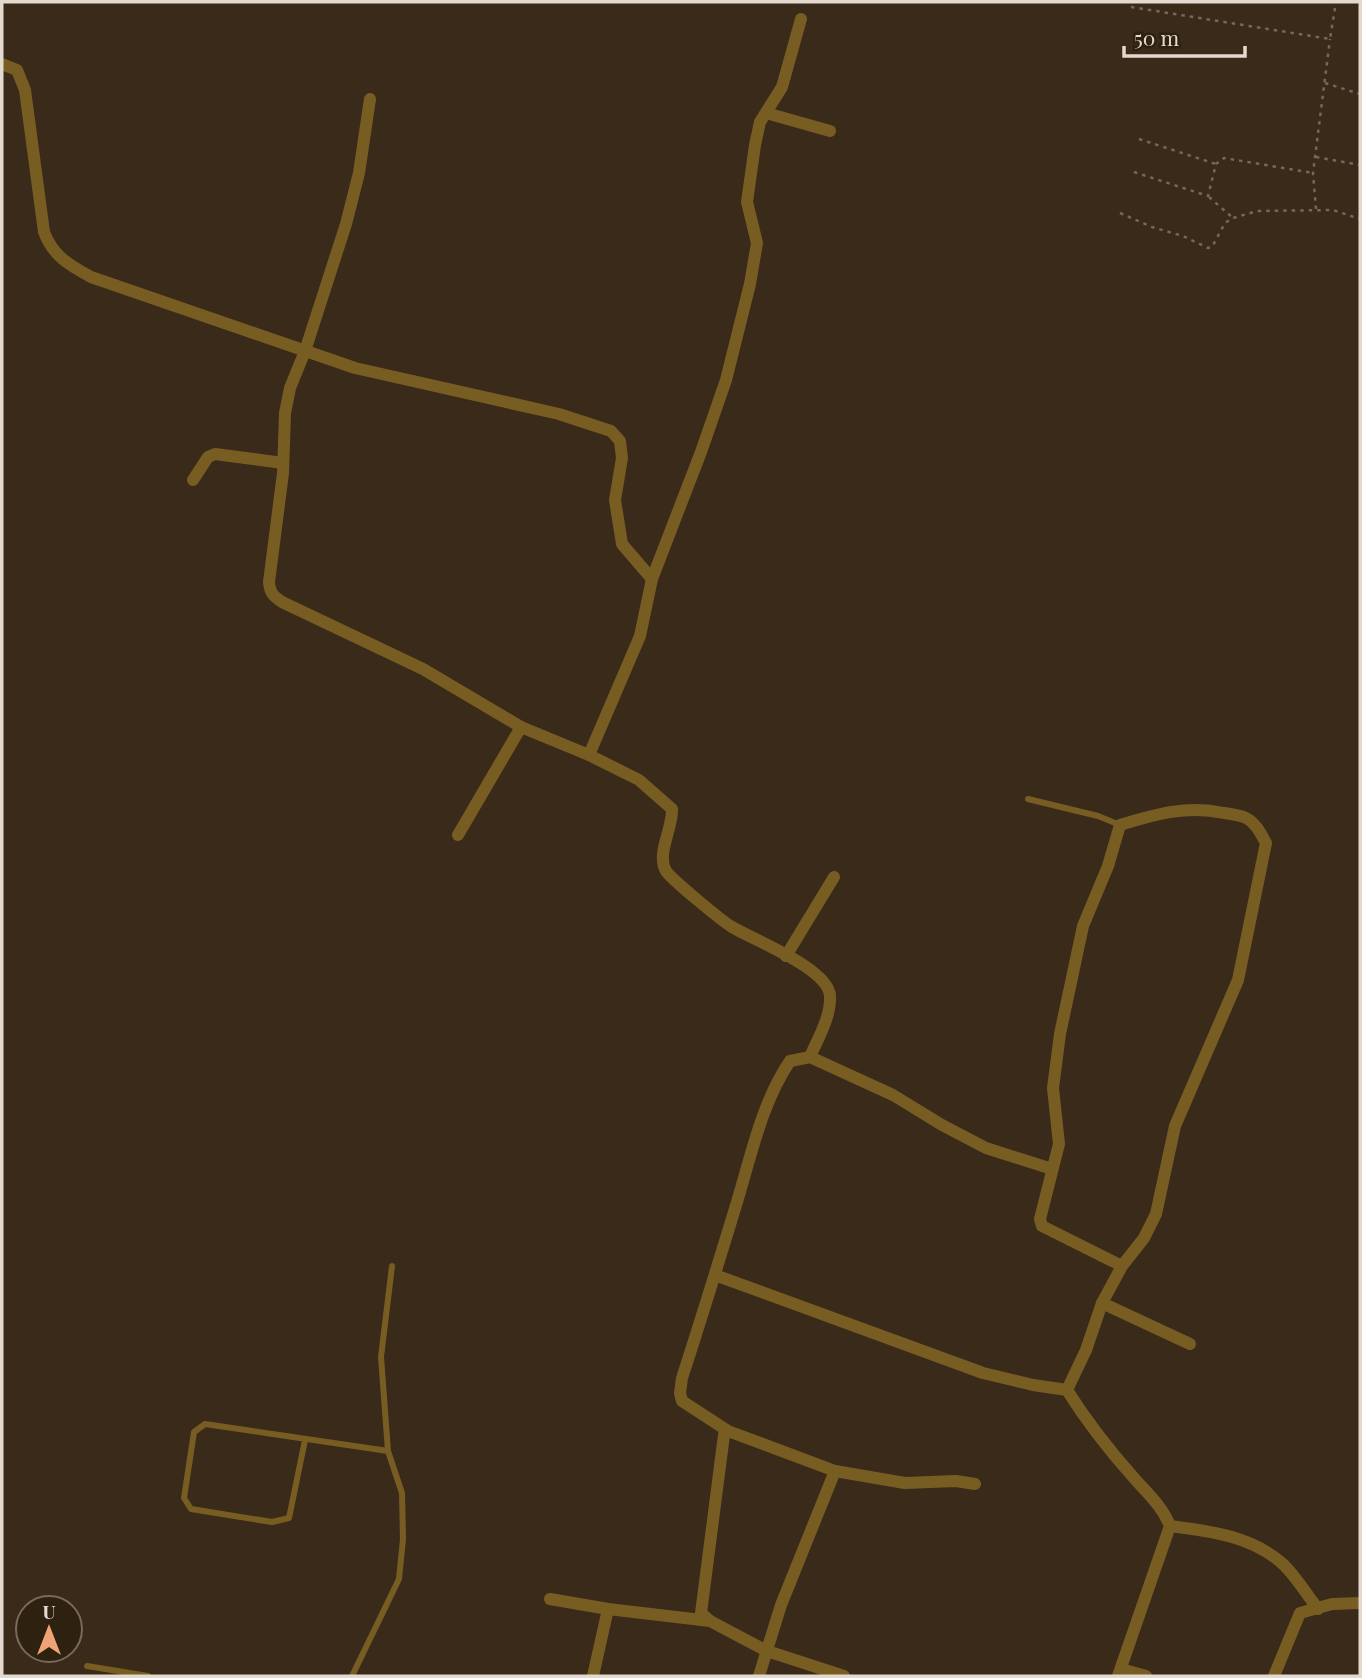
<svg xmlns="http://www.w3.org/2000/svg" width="1362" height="1678" viewBox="0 0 1362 1678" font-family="'Playfair Display',serif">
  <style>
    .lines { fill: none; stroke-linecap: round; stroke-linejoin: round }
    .path { stroke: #756759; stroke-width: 2.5; stroke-dasharray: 3.5 5; stroke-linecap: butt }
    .lane { stroke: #785d23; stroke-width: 6 }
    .street { stroke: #785d23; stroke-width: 12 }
  </style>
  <rect width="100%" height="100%" fill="#3a2a1a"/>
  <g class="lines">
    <g class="path">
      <polyline points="1131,7 1330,39 1336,2"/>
      <polyline points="1325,83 1360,94"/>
      <polyline points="1139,139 1216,164"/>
      <polyline points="1316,157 1360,165"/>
      <polyline points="1134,172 1208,196 1216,164 1224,158 1313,173"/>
      <polyline points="1209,197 1233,218"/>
      <polyline points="1316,209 1313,173 1330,39"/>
      <polyline points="1120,213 1152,227 1183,236 1208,248 1212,247 1225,223 1233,218 1257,211 1333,210 1360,219"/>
    </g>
    <g class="lane">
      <polyline points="1028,799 1098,816 1120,825"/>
      <polyline points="305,1440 289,1518 272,1522 191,1509 184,1498 194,1432 205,1424 388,1451 402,1493 403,1539 399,1579 352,1676"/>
      <polyline points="388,1451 381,1357 392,1266"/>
      <polyline points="87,1666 148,1676"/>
    </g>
    <g class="street">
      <path d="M2,64L17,70L25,90L44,232C53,256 69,265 91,277L355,368L559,414L611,431L620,441L622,458L615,500L622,544L652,579"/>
      <path d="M370,99L359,173L346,224L305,351L290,388L285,413L283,473L269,582C270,593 273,596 282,602L423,669L521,727L589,755L639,780L672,809C673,828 656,854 666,871C671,879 722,921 732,927C754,940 829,969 830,996C831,1017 818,1038 810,1057"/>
      <polyline points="766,113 830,131"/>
      <polyline points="193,480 208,457 215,454 283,463"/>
      <polyline points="589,755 640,636 652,579 701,452 726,380 750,284 757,243 747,202 755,145 760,122 782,87 801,19"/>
      <polyline points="458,835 521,727"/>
      <polyline points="786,956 834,877"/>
      <polyline points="715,1275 983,1373 1033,1385 1067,1390"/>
      <polyline points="1102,1303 1190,1344"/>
      <path d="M1067,1390L1086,1350L1102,1303L1122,1266L1144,1238L1156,1214L1175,1126L1238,980L1266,843C1261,834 1256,823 1246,818C1240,815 1231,814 1224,813C1187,805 1156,814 1120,825L1108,866L1083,926L1060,1034L1053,1088L1059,1144L1040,1219L1042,1226L1122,1266"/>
      <path d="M1067,1390C1087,1422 1109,1450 1134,1478C1148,1494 1162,1506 1170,1526L1118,1676"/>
      <path d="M728,1431L682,1401L680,1393L682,1378C701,1320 719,1261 737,1202C751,1156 762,1102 790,1061L810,1057L893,1095L942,1125L986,1148L1052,1169"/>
      <polyline points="835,1471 905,1483 956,1481 975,1484"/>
      <path d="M1170,1526C1210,1531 1253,1536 1284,1565C1297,1578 1307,1595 1318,1609"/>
      <polyline points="550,1599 608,1609 710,1621"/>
      <polyline points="1121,1669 1146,1676"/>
      <polyline points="593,1676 608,1609"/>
      <polyline points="759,1676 781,1605 835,1471 728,1431 724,1435 701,1613 710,1621 767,1651 844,1676"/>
      <polyline points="1274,1676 1300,1613 1332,1604 1360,1603"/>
    </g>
  </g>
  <rect width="1362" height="1678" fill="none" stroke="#e3d9cf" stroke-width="7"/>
  <g transform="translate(49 1629)"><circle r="33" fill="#2f2110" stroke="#776b5c" stroke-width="2"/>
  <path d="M0-5L12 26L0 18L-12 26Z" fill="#efa377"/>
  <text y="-10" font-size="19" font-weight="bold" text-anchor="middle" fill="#e3d9cf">U</text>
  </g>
  <path d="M1124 46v10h121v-10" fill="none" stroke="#e3d9cf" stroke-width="3.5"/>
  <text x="1134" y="46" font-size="21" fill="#e3d9cf" stroke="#2f2110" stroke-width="5" paint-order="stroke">50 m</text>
</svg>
